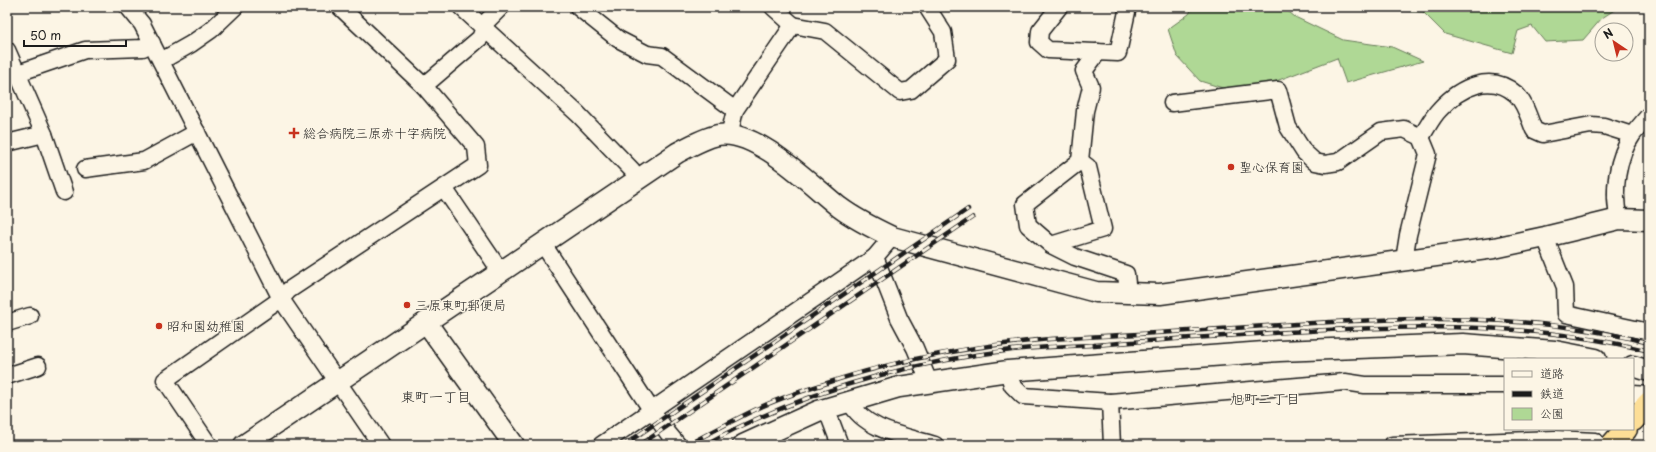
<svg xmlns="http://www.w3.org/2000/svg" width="1656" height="452" viewBox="0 0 1656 452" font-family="'Playpen Sans','Klee One',sans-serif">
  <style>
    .green { fill: #afd895; stroke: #667a58 }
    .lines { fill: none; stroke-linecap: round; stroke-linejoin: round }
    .minor-casing { stroke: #1c1c1c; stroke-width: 19 }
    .tertiary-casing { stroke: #1c1c1c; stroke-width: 23 }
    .trunk-casing { stroke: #1c1c1c; stroke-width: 25 }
    .minor { stroke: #fcf5e5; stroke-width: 16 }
    .tertiary { stroke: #fcf5e5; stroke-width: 20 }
    .trunk { stroke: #fdde96; stroke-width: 22 }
    .rail-casing { stroke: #1c1c1c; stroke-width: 4.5 }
    .rail { stroke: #fcf5e5; stroke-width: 3; stroke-dasharray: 9; stroke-linecap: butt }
    .poi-dot { fill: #c8321e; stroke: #fcf5e5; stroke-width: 1.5 }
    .labels { text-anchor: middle; stroke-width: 3; stroke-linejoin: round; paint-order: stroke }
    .poi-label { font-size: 13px; fill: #1c1c1c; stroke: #fcf5e5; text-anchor: start }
    .neighbourhood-label { font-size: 14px; fill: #1c1c1c; stroke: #fcf5e5 }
  </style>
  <rect width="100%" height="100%" fill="#fcf5e5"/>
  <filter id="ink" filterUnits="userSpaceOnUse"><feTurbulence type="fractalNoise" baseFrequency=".025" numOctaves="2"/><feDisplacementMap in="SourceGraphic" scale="8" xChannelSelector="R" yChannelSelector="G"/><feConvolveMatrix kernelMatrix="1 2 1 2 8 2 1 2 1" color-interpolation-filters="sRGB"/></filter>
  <g filter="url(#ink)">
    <g class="green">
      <polygon points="1193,7 1283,7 1295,17 1343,40 1392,47 1423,61 1346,83 1337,58 1271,83 1226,89 1200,81 1177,56 1168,29 1189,14"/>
      <polygon points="1374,7 1619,7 1602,18 1583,40 1545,42 1532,26 1518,31 1512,53 1445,34 1423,12 1376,9"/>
    </g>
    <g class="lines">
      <defs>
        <g id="minor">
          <polyline points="128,7 142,24 281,299 381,445"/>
          <polyline points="340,7 424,86"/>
          <polyline points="461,7 578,114 632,170 638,180"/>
          <polyline points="578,7 618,39 647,54 662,56 735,110"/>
          <polyline points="773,7 793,25"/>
          <polyline points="1059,7 1040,31 1039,42 1048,50 1118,53 1128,7"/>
          <polyline points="7,50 44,134 64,192"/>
          <polyline points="161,61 191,44 211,30 235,7"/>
          <polyline points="18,73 85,50 143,48 152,43"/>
          <polyline points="1172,103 1278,90 1288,127 1304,152 1315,162 1325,164 1338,162 1381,132 1404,129 1421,137 1428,154 1408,235 1404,260"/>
          <polyline points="729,136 735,110 793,25 825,31 900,92 911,90 947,59 943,32 927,7"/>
          <path d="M1421,137C1427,128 1432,117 1440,109C1460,87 1491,72 1516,94C1525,103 1529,118 1534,130L1543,134L1591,125L1604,126L1632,135"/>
          <polyline points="7,143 44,134"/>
          <polyline points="1080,161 1085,111 1091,87 1084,71 1098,52"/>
          <polyline points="85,169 144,161 197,132"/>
          <polyline points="444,188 501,272"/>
          <path d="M1619,219C1612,192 1617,157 1633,134C1638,128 1644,121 1649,115"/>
          <polyline points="892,237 875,257 899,318 915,348 929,382"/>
          <polyline points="1545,237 1565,287 1566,314 1649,332"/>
          <polyline points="543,244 652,411 668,433 678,445"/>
          <polyline points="1051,245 1103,229 1088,167 1080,161 1025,204 1028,225 1051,245 1075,257 1126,274 1128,293"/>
          <polyline points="7,323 30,316"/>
          <polyline points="1008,371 1012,385 1023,396 1110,402 1345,382 1365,385 1505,385"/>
          <polyline points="7,376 38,366"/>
          <polyline points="1633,394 1649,395"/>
          <path d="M850,402C865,431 906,436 935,445"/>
          <polyline points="1110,402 1112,445"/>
          <polyline points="826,408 840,445"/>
          <polyline points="209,445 165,380 281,299 289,290 478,165 476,147 424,86 480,38 487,21 501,7"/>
          <polyline points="601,445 875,257"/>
          <polyline points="1392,445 1555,439 1595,441 1598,445"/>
        </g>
        <g id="tertiary">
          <polyline points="426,322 514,445"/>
          <polyline points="1633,366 1649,371"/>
          <path d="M244,445L677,153C690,146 704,138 718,135C756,128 811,185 839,207C855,219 873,228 892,237L1096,292L1160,294L1494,248L1545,237L1619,219L1649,220"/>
          <polyline points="743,445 818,411 899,387 1008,371 1279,351 1463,344 1555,351 1596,359"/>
        </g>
        <g id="trunk">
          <polyline points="1633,420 1649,403"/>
          <polyline points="1612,445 1626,429"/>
        </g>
      </defs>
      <use href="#minor" class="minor-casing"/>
      <use href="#tertiary" class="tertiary-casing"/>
      <use href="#trunk" class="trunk-casing"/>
      <use href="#minor" class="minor"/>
      <use href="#tertiary" class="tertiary"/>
      <use href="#trunk" class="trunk"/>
      <defs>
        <g id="rail">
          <polyline points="624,445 968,209"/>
          <polyline points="640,445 973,217"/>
          <path d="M687,445C712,432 737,418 763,406C781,398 799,392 818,386C893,360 970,346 1050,339C1127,335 1205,330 1282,325C1405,317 1529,312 1649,343"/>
          <path d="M704,445C799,393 905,363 1012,350C1040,347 1067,346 1094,345C1143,341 1191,338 1240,335C1376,327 1515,317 1649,351"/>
        </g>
      </defs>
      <use href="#rail" class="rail-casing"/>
      <use href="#rail" class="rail"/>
    </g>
  </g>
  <g class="poi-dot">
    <path d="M292 127h4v4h4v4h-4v4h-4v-4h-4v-4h4z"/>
    <circle cx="1231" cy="167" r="4"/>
    <circle cx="407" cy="305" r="4"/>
    <circle cx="159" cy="326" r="4"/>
  </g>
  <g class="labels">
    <g class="poi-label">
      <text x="303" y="138">総合病院三原赤十字病院</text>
      <text x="1239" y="172">聖心保育園</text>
      <text x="415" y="310">三原東町郵便局</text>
      <text x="167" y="331">昭和園幼稚園</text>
    </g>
    <g class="neighbourhood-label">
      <text x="436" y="402">東町一丁目</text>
      <text x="1265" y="404">旭町二丁目</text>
    </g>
  </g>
  <rect width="1656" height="452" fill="none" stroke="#fcf5e5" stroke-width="24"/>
  <rect x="12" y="12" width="1632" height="428" fill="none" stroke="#1c1c1c" stroke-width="1.5" filter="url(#ink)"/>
  <rect x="1504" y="358" width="130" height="72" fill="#fcf5e5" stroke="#a29e95"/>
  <rect x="1512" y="371" width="20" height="6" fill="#fcf5e5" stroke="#a29e95"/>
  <text x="1540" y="378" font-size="12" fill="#1c1c1c">道路</text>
  <rect x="1512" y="391" width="20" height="6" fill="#1c1c1c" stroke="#a29e95"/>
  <text x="1540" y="398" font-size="12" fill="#1c1c1c">鉄道</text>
  <rect x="1512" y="408" width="20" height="12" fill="#afd895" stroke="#a29e95"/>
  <text x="1540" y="418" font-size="12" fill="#1c1c1c">公園</text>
  <g transform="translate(1614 42) rotate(325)"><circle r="19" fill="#fcf5e5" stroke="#a29e95"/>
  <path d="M0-3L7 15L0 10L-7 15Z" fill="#c8321e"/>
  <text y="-6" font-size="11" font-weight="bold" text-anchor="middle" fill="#1c1c1c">N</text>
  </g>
  <path d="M24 40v6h102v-6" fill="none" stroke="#1c1c1c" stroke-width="2"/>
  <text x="30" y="40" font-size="12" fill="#1c1c1c" stroke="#fcf5e5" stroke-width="3" paint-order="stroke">50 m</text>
</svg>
